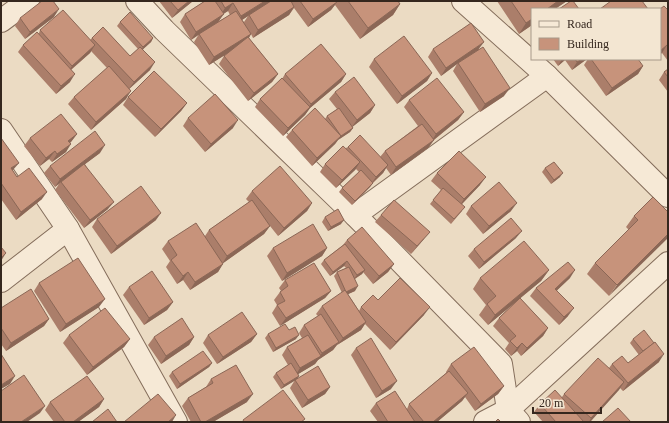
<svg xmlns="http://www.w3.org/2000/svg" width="669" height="423" viewBox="0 0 669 423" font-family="'Times New Roman',serif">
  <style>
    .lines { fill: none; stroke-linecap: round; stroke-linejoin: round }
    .minor-casing { stroke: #846d5b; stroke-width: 24 }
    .minor { stroke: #f6e9d6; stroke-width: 22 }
    .wall { fill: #ab7e6a; fill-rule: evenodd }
    .shaded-wall { fill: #8b6756 }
    .building { fill: #c7937b; stroke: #8b6756 }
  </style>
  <rect width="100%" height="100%" fill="#ebdbc3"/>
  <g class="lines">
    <defs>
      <g id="minor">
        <polyline points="137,1 164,30 355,215 501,364 508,410 519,422"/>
        <polyline points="463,1 547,76 668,196"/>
        <polyline points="1,21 28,1"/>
        <polyline points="1,130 68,229 176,422"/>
        <polyline points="355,215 547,76"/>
        <polyline points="1,281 68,229"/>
        <polyline points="485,422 508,410 668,263"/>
      </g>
    </defs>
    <use href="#minor" class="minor-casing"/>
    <use href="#minor" class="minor"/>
  </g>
  <g class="wall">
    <polygon points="159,1 193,1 172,18"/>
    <path d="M205,1H398L400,4L393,15L360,39L335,5L331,10L308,27L294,8L289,15L253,38L251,34L249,38L278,74L272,82L248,101L219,64L224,56L229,52L209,65L194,42L199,34L191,40L180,22L185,14ZM228,11L230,15L219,21L223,14ZM248,16L244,22L242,20Z"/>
    <polygon points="497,1 567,1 555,9 532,9 532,25 519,34"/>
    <polygon points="660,9 668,10 668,61 662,53 660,54"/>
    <polygon points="54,17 25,39 15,26 20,18"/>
    <polygon points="120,22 153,38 151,42 143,49 150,70 129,89 126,99 91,130 68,104 74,97 107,68 91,51 90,53 71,70 70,82 56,94 18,52 23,45 39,33 40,30 90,40 92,38 130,56 138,49 117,26"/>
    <polygon points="433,49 479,49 504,96 480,112 453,71 457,64 441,76 428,57"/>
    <polygon points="374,59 432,73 427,81 397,104 369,67"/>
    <polygon points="553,59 587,59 572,70 565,60 558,66"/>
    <polygon points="588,59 591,59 643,66 638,74 606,96 584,65"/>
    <polygon points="668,69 668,92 659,80 664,72"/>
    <polygon points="285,74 346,74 341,82 310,108 305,115 283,136 255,107 260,99 282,79"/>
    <polygon points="335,92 375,105 370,113 352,127 353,128 350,132 338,140 335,144 312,166 286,137 292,130 325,119 327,116 337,109 329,99"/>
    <polygon points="128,97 187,103 181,111 155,137 123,105"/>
    <polygon points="409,100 464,112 458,120 434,140 428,148 391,175 386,168 383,173 373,183 370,187 352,205 339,192 342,188 359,172 356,169 336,188 320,172 325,164 346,148 348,147 380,157 385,151 418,126 404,107"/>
    <polygon points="188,118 233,128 205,152 183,126"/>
    <polygon points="77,134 70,143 66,152 52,162 49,159 40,166 24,146 30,138"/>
    <polygon points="1,138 13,171 17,177 42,199 16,220 1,199"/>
    <polygon points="100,153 85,164 108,209 84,228 55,190 59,184 55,187 44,173 50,166"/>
    <polygon points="545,168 560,177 551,184 542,172"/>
    <polygon points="437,173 480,185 462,204 462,211 451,224 430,204 441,190 431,181"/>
    <polygon points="252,191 312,203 307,211 278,236 270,226 264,234 223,263 218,272 190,290 183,280 177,284 166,267 170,261 162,249 168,241 205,236 209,230 249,202 246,199"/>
    <polygon points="471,206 511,211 483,234 466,214"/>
    <polygon points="668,212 609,296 587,274 595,263 629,230 626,227 634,216"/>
    <polygon points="381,215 424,239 411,254 375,222"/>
    <polygon points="325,217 341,224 328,231 322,222"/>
    <polygon points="97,219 156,220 111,254 92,227"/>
    <polygon points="516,238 479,269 468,256 474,249"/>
    <polygon points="347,240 394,264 388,272 373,284 363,272 362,274 355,279 355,291 348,294 359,311 361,307 378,300 424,315 390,350 365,324 361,330 337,345 333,350 318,360 315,364 298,374 299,376 296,380 330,387 325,394 302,408 290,388 295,380 281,389 273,377 276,373 288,365 282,355 287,347 302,338 299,333 304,325 318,316 316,314 322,306 342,293 334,276 337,272 346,268 344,266 330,276 321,264 324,260 343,245"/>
    <polygon points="273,248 327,248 322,256 282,281 267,256"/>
    <polygon points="549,270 541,281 520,298 548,328 543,336 521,356 517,351 511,356 505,349 509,343 493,326 499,318 517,301 488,325 479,315 486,305 473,289 480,278"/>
    <polygon points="570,278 557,290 568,316 559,325 530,296 536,288"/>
    <polygon points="285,280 331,291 325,298 280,326 272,313 277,305 274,300 280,292 281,291 279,288"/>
    <polygon points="39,283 99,307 60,332 34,291"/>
    <polygon points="129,287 173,302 167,310 144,325 123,295"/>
    <polygon points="1,308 49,319 44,326 6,351 1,344"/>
    <polygon points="289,330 296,339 273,352 265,338 268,334"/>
    <polygon points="257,334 251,342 217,364 203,343 208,335"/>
    <polygon points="69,335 130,339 124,347 87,375 63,343"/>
    <polygon points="154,337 194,337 189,345 161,364 148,345"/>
    <polygon points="633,339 659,362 623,391 620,388 590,422 543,422 534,412 540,404 562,397 564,394 609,368 612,364 628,363 639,355 630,343"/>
    <polygon points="356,348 391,389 376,398 351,355"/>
    <polygon points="212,363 209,367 177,389 169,376 172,372"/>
    <polygon points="451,364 504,386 498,394 475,411 465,397 462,401 437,422 378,422 370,411 376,403 407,409 409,404 446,373 446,372"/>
    <polygon points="211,379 247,402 213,422 191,422 182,406 188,398 206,387"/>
    <polygon points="104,399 99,407 78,422 54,422 45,410 50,402"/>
  </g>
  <g class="shaded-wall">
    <polygon points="189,1 193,1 172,18 178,10"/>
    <polygon points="265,1 272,1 249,15 248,16 236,24 241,16"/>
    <polygon points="558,1 567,1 555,9 547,9"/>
    <polygon points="337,2 331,10 308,27 313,19"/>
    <polygon points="233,3 228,11 220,16 225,8"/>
    <polygon points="400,4 393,15 360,39 368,28"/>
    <polygon points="294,7 289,15 253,38 258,30"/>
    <polygon points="59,9 54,17 25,39 30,32"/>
    <polygon points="224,14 218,22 191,40 196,32"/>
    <polygon points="532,19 532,25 519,34 526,23"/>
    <polygon points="251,34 246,42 209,65 214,57"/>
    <polygon points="153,38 151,42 140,52 143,47"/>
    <polygon points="484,42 478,50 458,63 457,64 441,76 446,68"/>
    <polygon points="95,45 90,53 67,73 72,66"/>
    <polygon points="667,45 662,53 660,54 660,51"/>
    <polygon points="562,59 566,59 558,66"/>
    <polygon points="582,59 587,59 572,70 577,62"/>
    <polygon points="155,62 150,70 128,90 134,82"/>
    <polygon points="643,66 638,74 606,96 612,88"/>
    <polygon points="432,73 427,81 397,104 402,96"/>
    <polygon points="75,74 70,82 56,94 61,86"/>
    <polygon points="278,74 272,82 248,101 254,93"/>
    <polygon points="346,74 341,82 310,108 305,115 283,136 288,128 305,112 311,104"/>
    <polygon points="510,88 504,96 480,112 485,104"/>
    <polygon points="131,91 126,99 91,130 96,122"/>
    <polygon points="187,103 181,111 155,137 161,129"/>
    <polygon points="375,105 370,113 351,128 357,120"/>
    <polygon points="464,112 458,120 431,142 436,134"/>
    <polygon points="238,120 233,128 205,152 211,144"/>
    <polygon points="353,128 350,132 338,140 341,136"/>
    <polygon points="77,134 71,142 63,148 68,141"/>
    <polygon points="341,136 335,144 312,166 317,158"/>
    <polygon points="434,140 428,148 391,175 396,167"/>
    <polygon points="71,144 66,152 52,162 57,154"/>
    <polygon points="105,145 100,153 61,182 55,187 60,179"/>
    <polygon points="55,151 49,159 40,166 46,158"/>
    <polygon points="360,162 355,170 336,188 342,180"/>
    <polygon points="19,163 13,170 6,176 11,168"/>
    <polygon points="388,165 383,173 371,184 376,177"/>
    <polygon points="563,173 560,177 551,184 554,180"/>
    <polygon points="486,177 480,185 459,207 464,199"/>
    <polygon points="373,183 370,187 352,205 355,201"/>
    <polygon points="47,192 42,199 16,220 21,212"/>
    <polygon points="114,202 108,209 84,228 90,220"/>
    <polygon points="312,203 307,211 278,236 284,228"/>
    <polygon points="517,203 511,211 483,234 489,226"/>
    <polygon points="161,213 156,220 111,254 117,246"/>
    <polygon points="344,220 341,224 328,231 331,227"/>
    <polygon points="270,226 264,234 222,264 227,256"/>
    <polygon points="522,231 516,238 479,269 484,262"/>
    <polygon points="430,232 424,239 411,254 417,246"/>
    <polygon points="668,234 668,238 609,296 617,285"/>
    <polygon points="327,248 322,256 282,281 287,273"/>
    <polygon points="6,253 1,261 1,258"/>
    <polygon points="347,261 344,266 330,276 333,272"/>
    <polygon points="223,264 218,272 190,290 195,282"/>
    <polygon points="394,264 388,272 373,284 379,276"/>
    <polygon points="365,270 362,274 354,279 357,275"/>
    <polygon points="549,270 541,281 488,325 495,315"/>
    <polygon points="575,270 570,278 550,297 555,289"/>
    <polygon points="188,272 183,280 177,284 183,276"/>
    <polygon points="358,286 355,291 344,296 346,292"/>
    <polygon points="331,291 325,298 280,326 286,318"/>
    <polygon points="105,299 99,307 60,332 66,324"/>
    <polygon points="173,302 167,310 144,325 149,318"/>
    <polygon points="430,307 424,315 390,350 396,342"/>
    <polygon points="574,308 568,316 559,325 564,317"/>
    <polygon points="49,319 44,326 6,351 11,343"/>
    <polygon points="366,322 361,330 337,345 343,338"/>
    <polygon points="548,328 543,336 521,356 527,348"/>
    <polygon points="257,334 251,342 217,364 223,357"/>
    <polygon points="299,335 296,339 273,352 276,348"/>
    <polygon points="194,337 189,345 161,364 166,356"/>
    <polygon points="130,339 124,347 87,375 93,367"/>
    <polygon points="339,342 333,350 318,360 315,364 295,376 300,368 319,357 322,353"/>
    <polygon points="522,343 517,351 511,356 517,348"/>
    <polygon points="664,354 659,362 623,391 628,383"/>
    <polygon points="212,363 209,367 177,389 180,384"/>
    <polygon points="15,376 10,384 1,389 1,385"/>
    <polygon points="299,376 296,380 281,389 284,385"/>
    <polygon points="397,381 391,389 376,398 382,391"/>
    <polygon points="624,382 619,390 590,422 589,422 591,418"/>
    <polygon points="504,386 498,394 475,411 481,404"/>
    <polygon points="330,387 325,394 302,408 308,400"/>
    <polygon points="468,393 462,401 437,422 433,422"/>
    <polygon points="253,394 247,402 213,422 205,422"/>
    <polygon points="104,399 99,407 78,422 73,422"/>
    <polygon points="45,406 40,413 27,422 21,422"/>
    <polygon points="176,415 172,422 168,422"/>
  </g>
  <g class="building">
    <polygon points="42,1 53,1 59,9 30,32 20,18"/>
    <polygon points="170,1 189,1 178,10"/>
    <polygon points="205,1 215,1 224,14 196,32 185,14"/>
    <polygon points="221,1 265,1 241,16 233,3 225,8"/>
    <polygon points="271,1 291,1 294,7 258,30 249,15"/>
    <polygon points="300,1 336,1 337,2 313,19"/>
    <polygon points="348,1 398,1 400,4 368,28"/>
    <polygon points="511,1 558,1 547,9 532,9 532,19 526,23"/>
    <polygon points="571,1 573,1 579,9 559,9"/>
    <polygon points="611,1 642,1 648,9 600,9"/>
    <polygon points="664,6 668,10 668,46 667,45 660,51 660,9"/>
    <polygon points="63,10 95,45 72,66 40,30"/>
    <polygon points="236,11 251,34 214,57 199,34"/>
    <polygon points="130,12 153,38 143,47 120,22"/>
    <polygon points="471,23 484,42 446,68 433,49"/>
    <polygon points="103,27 130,56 140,47 155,62 134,82 92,38"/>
    <polygon points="37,32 75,74 61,86 23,45"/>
    <polygon points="404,36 432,73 402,96 374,59"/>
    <polygon points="248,37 278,74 254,93 224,56"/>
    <polygon points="321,44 346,74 311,104 285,74"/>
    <polygon points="483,47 510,88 485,104 458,63"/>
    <polygon points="575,59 582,59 577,62"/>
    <polygon points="591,59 638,59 643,66 612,88"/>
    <polygon points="109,66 131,91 96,122 74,97"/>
    <polygon points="668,69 668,77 664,72"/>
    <polygon points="154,71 187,103 161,129 128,97"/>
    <polygon points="354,77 375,105 357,120 335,92"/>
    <polygon points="282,78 310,107 288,128 260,99"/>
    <polygon points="437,78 464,112 436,134 409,100"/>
    <polygon points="215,94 238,120 211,144 188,118"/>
    <polygon points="315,108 341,136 317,158 292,130"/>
    <polygon points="339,108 353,128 341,136 327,116"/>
    <polygon points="61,114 77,134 68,141 71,144 57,154 55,151 46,158 30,138"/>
    <polygon points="422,124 434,140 396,167 385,151"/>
    <polygon points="95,131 105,145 60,179 50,166"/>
    <polygon points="360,135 388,165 376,177 348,147"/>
    <polygon points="1,138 19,163 11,168 17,177 29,168 47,192 21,212 1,183"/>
    <polygon points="343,146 360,162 342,180 325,164"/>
    <polygon points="459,151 486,177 464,199 437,173"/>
    <polygon points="554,162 563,173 554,180 545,168"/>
    <polygon points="84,164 114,202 90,220 61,182"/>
    <polygon points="280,166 312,203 284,228 252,191"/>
    <polygon points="361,170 373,183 355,201 342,188"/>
    <polygon points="499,182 517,203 489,226 471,206"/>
    <polygon points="141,186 161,213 117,246 97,219"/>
    <polygon points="443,188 465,207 454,219 433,200"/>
    <polygon points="653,197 668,212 668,234 617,285 595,263 638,220 634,216"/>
    <polygon points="252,200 270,226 227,256 209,230"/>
    <polygon points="394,200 430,232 417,246 381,215"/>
    <polygon points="338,209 344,220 331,227 325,217"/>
    <polygon points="511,218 522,231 484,262 474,249"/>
    <polygon points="196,223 223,264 195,282 188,272 183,276 171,260 177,255 168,241"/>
    <polygon points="313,224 327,248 287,273 273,248"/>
    <polygon points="362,227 394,264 379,276 347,240"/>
    <polygon points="524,241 549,270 495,315 487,304 496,296 480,278"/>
    <polygon points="345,244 365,270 357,275 347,261 333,272 324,260"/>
    <polygon points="1,247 6,253 1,258"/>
    <polygon points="78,258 105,299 66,324 39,283"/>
    <polygon points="568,262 575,270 555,289 574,308 564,317 536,288"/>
    <polygon points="314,263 331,291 286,318 277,305 285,301 280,292 288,286 285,280"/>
    <polygon points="349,267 358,286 346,292 337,272"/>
    <polygon points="152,271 173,302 149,318 129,287"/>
    <polygon points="400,278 430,307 396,342 361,307 373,295 378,300"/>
    <polygon points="31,289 49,319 11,343 1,328 1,308"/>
    <polygon points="345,290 366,322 343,338 322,306"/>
    <polygon points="520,298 548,328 527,348 522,343 517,348 510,341 516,336 499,318"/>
    <polygon points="105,308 130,339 93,367 69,335"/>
    <polygon points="242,312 257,334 223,357 208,335"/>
    <polygon points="321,314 339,342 322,353 304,325"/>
    <polygon points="182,318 194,337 166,356 154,337"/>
    <polygon points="285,324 289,330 295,327 299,335 276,348 268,334"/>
    <polygon points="644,330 654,343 643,351 633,339"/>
    <polygon points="308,335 321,356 300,368 287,347"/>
    <polygon points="371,338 397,381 382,391 356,348"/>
    <polygon points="655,342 664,354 628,383 612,364 622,356 628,363"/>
    <polygon points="474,347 504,386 481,404 451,364"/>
    <polygon points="203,351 212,363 180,384 172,372"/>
    <polygon points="1,354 15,376 1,385"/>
    <polygon points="598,358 624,382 591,418 564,394"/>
    <polygon points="291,363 299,376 284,385 276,373"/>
    <polygon points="236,365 253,394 205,422 201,422 188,398 213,383 211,379"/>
    <polygon points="318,366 330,387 308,400 295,380"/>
    <polygon points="449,371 468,393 433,422 424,422 409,404"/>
    <polygon points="24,375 45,406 21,422 1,422 1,391"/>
    <polygon points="87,376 104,399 73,422 65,422 50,402"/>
    <polygon points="283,390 305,419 301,422 244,422 243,420"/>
    <polygon points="555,390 584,422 556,422 540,404"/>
    <polygon points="395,391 415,422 388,422 376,403"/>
    <polygon points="158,394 176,415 168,422 124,422"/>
    <polygon points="618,408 631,422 602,422"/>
    <polygon points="108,409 117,422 92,422"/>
    <polygon points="498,419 501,422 495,422"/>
  </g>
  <rect width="669" height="423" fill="none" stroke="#35271e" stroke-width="4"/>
  <rect x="531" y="8" width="130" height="52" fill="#f3e6d2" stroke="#a79a8a"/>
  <rect x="539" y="21" width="20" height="6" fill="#f6e9d6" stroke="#a79a8a"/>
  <text x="567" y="28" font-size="12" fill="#35271e">Road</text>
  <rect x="539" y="38" width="20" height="12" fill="#c7937b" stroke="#a79a8a"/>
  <text x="567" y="48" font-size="12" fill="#35271e">Building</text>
  <path d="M533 407v6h68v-6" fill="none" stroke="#35271e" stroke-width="2"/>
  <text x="539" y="407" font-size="12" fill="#35271e" stroke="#f3e6d2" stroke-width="3" paint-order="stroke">20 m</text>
</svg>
